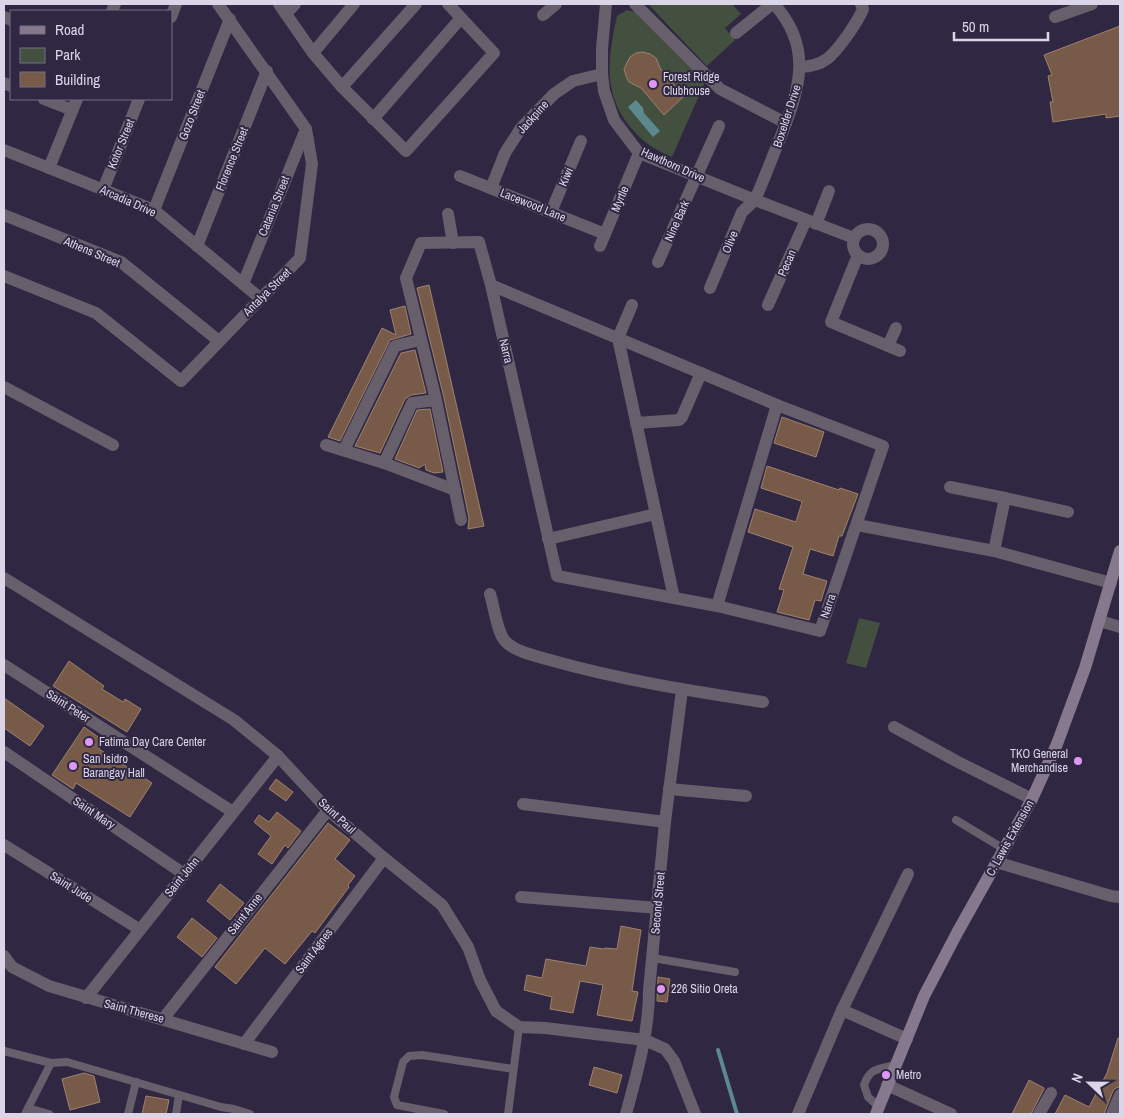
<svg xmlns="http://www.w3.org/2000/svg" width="1124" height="1118" viewBox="0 0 1124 1118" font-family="'Archivo Narrow',sans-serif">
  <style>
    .green { fill: #43503f }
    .water { fill: #5b898d }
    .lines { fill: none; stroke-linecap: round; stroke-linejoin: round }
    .stream { stroke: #5b898d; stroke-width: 4 }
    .building { fill: #775a48; stroke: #a0816e }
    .lane { stroke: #675f6b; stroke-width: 8 }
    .street { stroke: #675f6b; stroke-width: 12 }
    .secondary { stroke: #86798d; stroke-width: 12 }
    .poi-dot { fill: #de98f2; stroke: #302843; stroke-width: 2 }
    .labels { text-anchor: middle; stroke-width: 4; stroke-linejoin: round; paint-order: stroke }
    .poi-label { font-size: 12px; fill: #dad6e7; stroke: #302843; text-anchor: start }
    .street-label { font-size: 12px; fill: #dad6e7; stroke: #302843 }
  </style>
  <rect width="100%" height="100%" fill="#302843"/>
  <g class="green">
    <polygon points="648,4 732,4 741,14 725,28 735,40 707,66"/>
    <path d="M627,10L635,12L705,82L672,157C655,150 643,142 632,129C602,95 608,57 617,16Z"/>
    <polygon points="859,618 880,623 866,668 846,663"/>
  </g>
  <polygon class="water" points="636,100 643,108 644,113 660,131 653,137 628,107"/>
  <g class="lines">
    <polyline class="stream" points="718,1050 737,1114"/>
  </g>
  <g class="building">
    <polygon points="1120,26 1120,116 1106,118 1106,114 1053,122 1050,102 1053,102 1048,76 1052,75 1044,55"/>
    <polygon points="643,52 650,54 656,58 660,68 684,96 664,115 641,88 629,82 626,76 624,69 630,57 636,53"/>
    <polygon points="429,285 484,526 468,529 469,518 444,398 417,288"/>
    <polygon points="405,306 411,334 390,340 340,441 328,437 382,328 396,335 390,310"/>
    <polygon points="415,350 426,393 411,395 405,399 380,453 355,446 401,353"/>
    <polygon points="430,409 443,472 434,473 426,470 425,464 419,468 395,459 417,410"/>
    <polygon points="782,417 824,432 816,457 774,443"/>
    <polygon points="767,466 839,490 840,488 858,494 842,536 839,536 833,556 810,549 803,574 827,581 821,601 815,600 809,620 777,612 784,590 779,589 793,547 748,532 755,509 796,522 802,502 801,501 761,488"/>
    <polygon points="69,661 104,686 102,689 123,702 125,699 141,709 127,732 53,686"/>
    <polygon points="4,698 44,726 30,746 4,728"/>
    <polygon points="84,727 104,741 99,749 152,783 130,817 76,783 73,789 52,775"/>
    <polygon points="276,779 293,792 286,801 269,789"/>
    <polygon points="277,812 301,831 288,848 285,845 272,864 258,854 271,836 254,822 259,815 269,822"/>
    <polygon points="328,823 350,840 335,859 355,876 348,885 349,887 315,933 312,931 285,964 265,948 236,984 215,967"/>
    <polygon points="220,884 244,903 230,920 207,901"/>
    <polygon points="192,918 217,938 202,957 177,937"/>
    <polygon points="621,926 641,930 632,991 638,992 632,1021 597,1015 603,985 580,981 573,1013 550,1009 552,997 524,990 527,975 542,978 546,959 586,966 590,947 604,949 605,948 617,949"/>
    <polygon points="658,977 670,979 667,1002 657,1001"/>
    <polygon points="1118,1038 1120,1038 1120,1087 1116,1088 1113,1091 1104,1114 1055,1114 1065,1095 1089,1107 1107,1073"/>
    <polygon points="594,1067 622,1075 617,1093 589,1085"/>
    <polygon points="84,1073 94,1076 100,1102 70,1110 62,1079"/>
    <polygon points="1029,1080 1044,1088 1044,1089 1031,1114 1012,1114"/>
    <polygon points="146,1096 169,1100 166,1114 142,1114"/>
  </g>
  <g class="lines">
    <g class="lane">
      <polyline points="956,820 1004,849"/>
      <polyline points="653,958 735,972"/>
      <polyline points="4,1051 51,1063"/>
      <path d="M879,1107L868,1097L864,1085C870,1068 878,1069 896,1065"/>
      <polyline points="28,1108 49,1114"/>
      <polyline points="25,1114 51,1063 67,1062 221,1107 234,1109 250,1114"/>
      <polyline points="128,1114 136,1082"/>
      <polyline points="176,1114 179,1095"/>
      <polyline points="444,1114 397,1105 394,1097 403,1062 409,1056 422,1055 513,1069"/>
      <polyline points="508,1114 519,1027"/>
    </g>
    <g class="street">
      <polyline points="279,4 313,53 342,87 406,151 494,53 448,4"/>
      <polyline points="606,4 602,49 602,74 604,91 614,120 639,153 755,200 854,238"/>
      <polyline points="635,4 720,89 786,123"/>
      <polyline points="112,11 115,4"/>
      <polyline points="286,14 295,4"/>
      <polyline points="543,15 556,4"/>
      <polyline points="4,17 11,20"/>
      <polyline points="171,17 176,4"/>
      <polyline points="1055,17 1092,4"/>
      <polyline points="736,33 772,4"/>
      <polyline points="313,53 354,4"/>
      <path d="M800,67C826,66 833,55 847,36C853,27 859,19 863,9L861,4"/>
      <polyline points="4,83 11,86"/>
      <polyline points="342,87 416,4"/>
      <polyline points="44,99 72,110"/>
      <polyline points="373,119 461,18"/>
      <polyline points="4,150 154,210 260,298"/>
      <polyline points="49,168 77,99"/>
      <polyline points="460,176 605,234"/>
      <polyline points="491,188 505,153 521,128 554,94 573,81 602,74"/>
      <polyline points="103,190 139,99"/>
      <polyline points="154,210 230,19"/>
      <polyline points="551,212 581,141"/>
      <polyline points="448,214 453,243"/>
      <polyline points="4,215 121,262 219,341"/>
      <polyline points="816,224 829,191"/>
      <circle cx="868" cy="244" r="15"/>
      <polyline points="197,246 267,71"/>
      <polyline points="600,246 639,153"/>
      <polyline points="858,255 831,322 900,351"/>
      <polyline points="658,262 719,126"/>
      <polyline points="4,276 96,313 181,381 300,258 312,164 306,129 218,4"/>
      <polyline points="243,284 306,129"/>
      <path d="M710,288L742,212L755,200C764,179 772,158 781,136C800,88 813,47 774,4"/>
      <polyline points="632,305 618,338 674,598"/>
      <polyline points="768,305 806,220"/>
      <polyline points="888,346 896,328"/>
      <polyline points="4,387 113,445"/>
      <polyline points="636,423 679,420 682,417 701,373"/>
      <polyline points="326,445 384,463 455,490"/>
      <polyline points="344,450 395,346 420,340"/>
      <polyline points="384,463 412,403 436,400"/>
      <polyline points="950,487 1005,498"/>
      <polyline points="461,520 436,400 406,278 421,243 479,242 491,285 557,576 717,606 820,631 883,446 777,405 491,285"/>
      <polyline points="857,525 994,551 1111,583"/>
      <polyline points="548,539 656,514"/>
      <polyline points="994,551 1005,498 1068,512"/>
      <polyline points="4,578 234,720 278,756 328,810 384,858 442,905 468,947 480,980 496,1011 519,1027 545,1028 645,1040 665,1049 674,1061 695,1114"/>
      <path d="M490,594C494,606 497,632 505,641C515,652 536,656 550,660C620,680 692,691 763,702"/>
      <polyline points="717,606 777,405"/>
      <polyline points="1100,621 1120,627"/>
      <polyline points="4,665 233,812"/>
      <polyline points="894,727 958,762 1032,799"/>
      <polyline points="4,752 184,874"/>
      <polyline points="669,789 746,796"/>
      <polyline points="523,804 665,822"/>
      <polyline points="4,845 139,929"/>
      <polyline points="996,862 1111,896 1120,897"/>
      <polyline points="521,897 658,908"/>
      <polyline points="4,956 12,967 49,986 272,1052"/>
      <polyline points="86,998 278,756"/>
      <polyline points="842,1010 907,1039"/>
      <polyline points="163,1019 328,810"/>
      <polyline points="244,1044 384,858"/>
      <polyline points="887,1085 951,1114"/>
      <path d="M626,1114C637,1073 649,1033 649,990L665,822L682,690"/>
      <polyline points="798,1114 842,1010 908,874"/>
      <polyline points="1039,1114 1051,1093"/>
      <polyline points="1112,1114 1120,1095"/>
    </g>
    <polyline class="secondary" points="876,1114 924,996 957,933 1032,799 1057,744 1085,668 1120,551"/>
  </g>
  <g class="poi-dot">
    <circle cx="653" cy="84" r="5"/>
    <circle cx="89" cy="742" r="5"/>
    <circle cx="1078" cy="761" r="5"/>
    <circle cx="73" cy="766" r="5"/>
    <circle cx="661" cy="989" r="5"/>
    <circle cx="886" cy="1075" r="5"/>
  </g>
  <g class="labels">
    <g class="poi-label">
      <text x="663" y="81">Forest Ridge<tspan x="663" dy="14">Clubhouse</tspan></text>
      <text x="99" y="746">Fatima Day Care Center</text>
      <text x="1068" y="758" text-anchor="end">TKO General<tspan x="1068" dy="14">Merchandise</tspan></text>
      <text x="83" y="763">San Isidro<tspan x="83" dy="14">Barangay Hall</tspan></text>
      <text x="671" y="993">226 Sitio Oreta</text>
      <text x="896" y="1079">Metro</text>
    </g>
    <g class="street-label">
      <text transform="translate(192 115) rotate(-69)" y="4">Gozo Street</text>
      <text transform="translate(787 116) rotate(-72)" y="4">Boxelder Drive</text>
      <text transform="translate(533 117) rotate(-48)" y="4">Jackpine</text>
      <text transform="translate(121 144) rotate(-68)" y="4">Kotor Street</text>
      <text transform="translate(232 159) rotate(-68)" y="4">Florence Street</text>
      <text transform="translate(673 165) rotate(24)" y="4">Hawthorn Drive</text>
      <text transform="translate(566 177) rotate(-67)" y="4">Kiwi</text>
      <text transform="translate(620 199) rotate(-67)" y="4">Myrtle</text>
      <text transform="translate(128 201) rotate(24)" y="4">Arcadia Drive</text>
      <text transform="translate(533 205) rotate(22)" y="4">Lacewood Lane</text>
      <text transform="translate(274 206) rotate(-68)" y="4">Catania Street</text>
      <text transform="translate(677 221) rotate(-66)" y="4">Nine Bark</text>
      <text transform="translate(730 242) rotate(-67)" y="4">Olive</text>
      <text transform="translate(92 252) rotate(23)" y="4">Athens Street</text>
      <text transform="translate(787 263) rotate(-66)" y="4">Pecan</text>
      <text transform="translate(267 292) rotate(-45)" y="4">Antalya Street</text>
      <text transform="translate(506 351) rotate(77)" y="4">Narra</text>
      <text transform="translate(828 606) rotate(-71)" y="4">Narra</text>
      <text transform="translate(68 706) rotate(33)" y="4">Saint Peter</text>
      <text transform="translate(94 813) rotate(34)" y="4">Saint Mary</text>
      <text transform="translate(337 816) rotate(43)" y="4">Saint Paul</text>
      <text transform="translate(1010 838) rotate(-61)" y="4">C. Lawis Extension</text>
      <text transform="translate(182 877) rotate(-51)" y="4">Saint John</text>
      <text transform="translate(71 887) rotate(32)" y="4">Saint Jude</text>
      <text transform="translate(658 903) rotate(-85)" y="4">Second Street</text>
      <text transform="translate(245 914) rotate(-52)" y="4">Saint Anne</text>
      <text transform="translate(314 951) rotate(-53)" y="4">Saint Agnes</text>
      <text transform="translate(134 1011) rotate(15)" y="4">Saint Therese</text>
    </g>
  </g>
  <rect width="1124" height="1118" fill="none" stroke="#dad6e7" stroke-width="10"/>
  <rect x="10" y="10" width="162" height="90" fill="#302843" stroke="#746e85"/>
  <rect x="20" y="26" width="25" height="8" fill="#86798d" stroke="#746e85"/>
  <text x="55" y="35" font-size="15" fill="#dad6e7">Road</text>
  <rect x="20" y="48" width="25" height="15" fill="#43503f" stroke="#746e85"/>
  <text x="55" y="60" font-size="15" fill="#dad6e7">Park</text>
  <rect x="20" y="72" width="25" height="15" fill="#775a48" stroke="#746e85"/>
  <text x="55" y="85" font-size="15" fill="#dad6e7">Building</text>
  <g transform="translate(1089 1083) rotate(292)" stroke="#302843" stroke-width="4" paint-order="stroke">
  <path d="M0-4L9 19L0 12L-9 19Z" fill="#dad6e7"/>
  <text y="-8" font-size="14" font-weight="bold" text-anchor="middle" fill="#dad6e7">N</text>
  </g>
  <path d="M954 32v8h94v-8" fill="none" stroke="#dad6e7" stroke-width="2.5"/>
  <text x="962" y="32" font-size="15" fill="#dad6e7" stroke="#302843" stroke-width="4" paint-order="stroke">50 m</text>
</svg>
